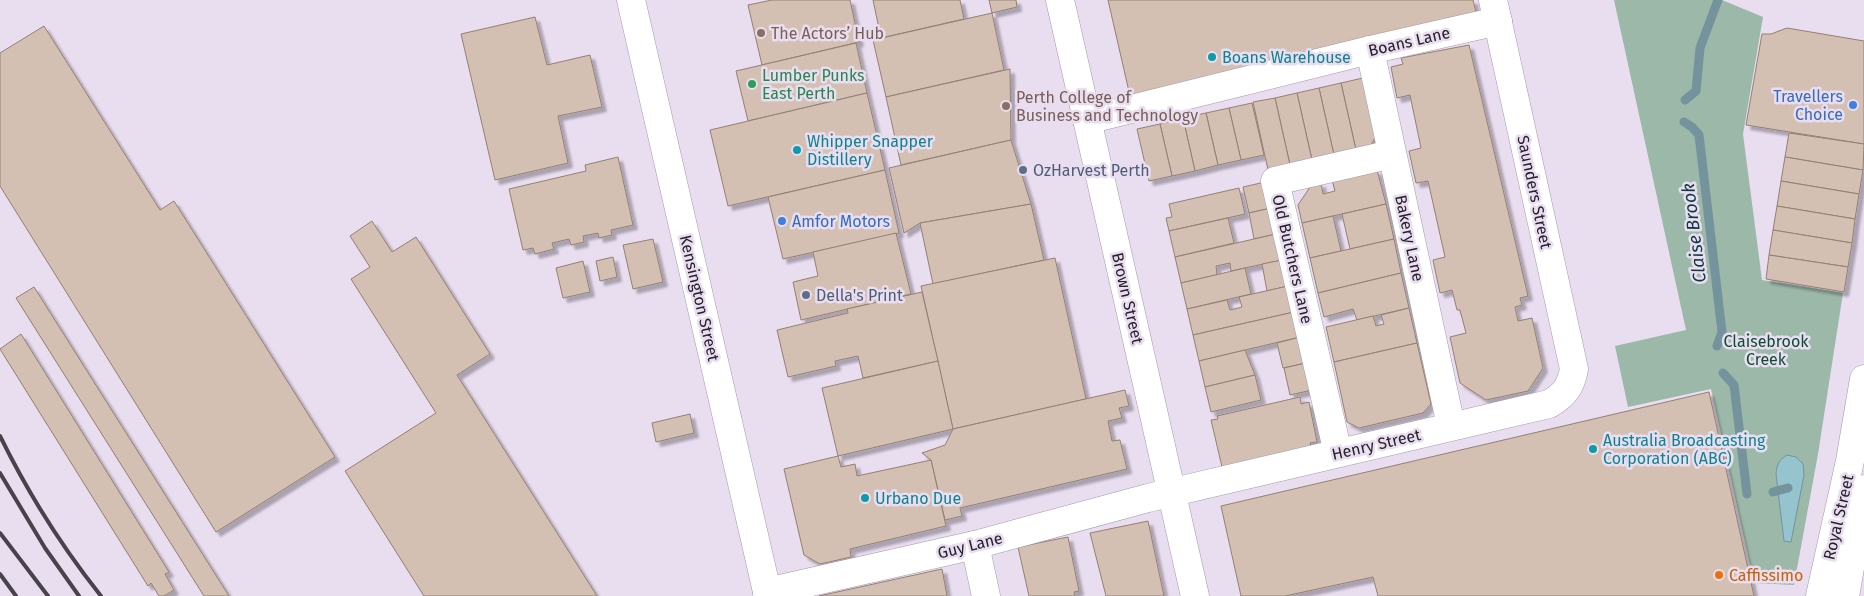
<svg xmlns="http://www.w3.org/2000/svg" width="1864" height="596" viewBox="0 0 1864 596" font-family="'Fira Sans',sans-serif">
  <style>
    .green { fill: #9cb8a8 }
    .water { fill: #95c3ce; stroke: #74939c }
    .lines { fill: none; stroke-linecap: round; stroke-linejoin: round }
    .stream { stroke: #74939c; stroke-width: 9 }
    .building { fill: #d4bfb3; stroke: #938074; filter: url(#shadow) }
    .minor-casing { stroke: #a499ab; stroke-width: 29 }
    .minor { stroke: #fff; stroke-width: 28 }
    .rail { stroke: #48424b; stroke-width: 4 }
    .education-dot { fill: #8d6e63; stroke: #e9ddf0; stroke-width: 2 }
    .culture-dot { fill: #0f9aa8; stroke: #e9ddf0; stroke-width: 2 }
    .leisure-dot { fill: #2e9e5b; stroke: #e9ddf0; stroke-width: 2 }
    .shop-dot { fill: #3f7fe0; stroke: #e9ddf0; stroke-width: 2 }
    .service-dot { fill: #5c6f8a; stroke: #e9ddf0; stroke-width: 2 }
    .food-dot { fill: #e8710a; stroke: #e9ddf0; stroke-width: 2 }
    .labels { text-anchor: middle; stroke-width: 5; stroke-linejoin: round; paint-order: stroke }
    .education-label { font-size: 16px; fill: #785e54; stroke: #e9ddf0; text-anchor: start }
    .street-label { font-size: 16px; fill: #272229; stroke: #e9ddf0 }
    .culture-label { font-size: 16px; fill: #0d838f; stroke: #e9ddf0; text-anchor: start }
    .leisure-label { font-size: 16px; fill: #27864d; stroke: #e9ddf0; text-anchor: start }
    .shop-label { font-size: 16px; fill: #366cbe; stroke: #e9ddf0; text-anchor: end }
    .service-label { font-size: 16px; fill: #4e5e75; stroke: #e9ddf0; text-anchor: start }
    .park-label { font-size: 16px; fill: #094e32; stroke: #e9ddf0 }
    .food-label { font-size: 16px; fill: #c56008; stroke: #e9ddf0; text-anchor: start }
    .water-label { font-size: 18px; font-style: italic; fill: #0e3942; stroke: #e9ddf0 }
  </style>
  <defs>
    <filter id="shadow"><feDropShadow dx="4.5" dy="4.5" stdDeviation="1" flood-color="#0004"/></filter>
  </defs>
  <rect width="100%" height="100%" fill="#e9ddf0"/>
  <polygon class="green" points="1614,0 1722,0 1763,17 1743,134 1762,280 1843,293 1818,454 1794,585 1754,583 1711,389 1628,407 1615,346 1686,330"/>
  <path class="water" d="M1787,455L1796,457L1803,464L1804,475L1791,542L1784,541L1776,474C1777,464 1779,460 1787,455Z"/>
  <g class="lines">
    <g class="stream">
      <polyline points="1685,100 1696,91 1700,48 1718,0"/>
      <polyline points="1684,122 1692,127 1699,135 1722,332 1717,346"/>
      <polyline points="1723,373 1734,385 1747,494"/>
      <polyline points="1773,492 1788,488"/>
    </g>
  </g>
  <g class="building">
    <polygon points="772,0 850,0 859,42 762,65 748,5"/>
    <polygon points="873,0 960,0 964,19 881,38"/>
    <polygon points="989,0 1016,0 1017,7 992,13"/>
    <polygon points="1108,0 1473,0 1477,17 1130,96"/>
    <polygon points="992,13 1004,70 886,97 873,40"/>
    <polygon points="535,17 547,65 590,55 602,107 558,116 568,163 495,180 461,34"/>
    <polygon points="44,26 160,210 174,201 335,457 216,532 0,186 0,53"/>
    <polygon points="1787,28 1864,41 1864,144 1746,125 1762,34 1771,34"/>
    <polygon points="856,43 867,93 748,121 736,71"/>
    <polygon points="1469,45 1528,296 1520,298 1522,305 1515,307 1518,321 1532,318 1543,368 1528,391 1486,400 1460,383 1450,337 1466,333 1460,310 1457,310 1452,290 1440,293 1433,260 1445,257 1428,181 1416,183 1409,151 1421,148 1410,95 1397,98 1391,67 1403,64 1401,58"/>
    <polygon points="1010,69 1011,140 901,165 886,97"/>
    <polygon points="1363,78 1376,136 1370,147 1356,150 1341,83"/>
    <polygon points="1341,83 1356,150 1334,155 1319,88"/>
    <polygon points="1319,88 1334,155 1312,160 1297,93"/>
    <polygon points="867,93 885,170 728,206 710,130"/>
    <polygon points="1297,93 1312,160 1290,165 1275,98"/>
    <polygon points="1275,98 1290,165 1268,170 1253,102"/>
    <polygon points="1252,103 1264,155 1241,160 1229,108"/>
    <polygon points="1229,108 1241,160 1218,165 1206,113"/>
    <polygon points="1206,113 1218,165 1195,171 1183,118"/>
    <polygon points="1183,118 1195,171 1172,176 1160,124"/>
    <polygon points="1160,124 1172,176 1149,181 1137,129"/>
    <polygon points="1789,133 1864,144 1863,170 1785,157"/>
    <polygon points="1011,140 1031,204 920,223 904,233 889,168"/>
    <polygon points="618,157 633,225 611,230 612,235 599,238 598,233 583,236 584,242 571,245 569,239 552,243 554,249 535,254 533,248 523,250 509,189 586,171 585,165"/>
    <polygon points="1785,157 1863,170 1859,194 1781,181"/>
    <polygon points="885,170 899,233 783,259 768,197"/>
    <polygon points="1377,170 1386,204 1302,223 1298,205 1312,184 1321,183 1323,194 1335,191 1332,180"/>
    <polygon points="1781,181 1859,194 1855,219 1777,206"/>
    <polygon points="1265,182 1271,208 1249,213 1243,187"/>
    <polygon points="1239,188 1245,214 1169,231 1166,218 1172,217 1169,204"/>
    <polygon points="1031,204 1044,260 933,284 920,223"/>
    <polygon points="1386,204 1394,239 1350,249 1342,214"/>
    <polygon points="1777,206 1855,219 1852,243 1773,230"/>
    <polygon points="1271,208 1276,234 1254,239 1249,213"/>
    <polygon points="1333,216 1341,251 1310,258 1302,223"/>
    <polygon points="1228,218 1234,243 1175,257 1169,231"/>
    <polygon points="372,221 392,252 416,237 490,354 457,375 597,596 424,596 345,471 436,413 351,279 370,267 350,236"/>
    <polygon points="1773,230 1852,243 1848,267 1769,255"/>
    <polygon points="896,233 911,294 801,320 793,282 818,276 813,252"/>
    <polygon points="1276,234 1282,260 1231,271 1230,263 1216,266 1217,275 1181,283 1175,257"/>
    <polygon points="653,239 663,282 633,289 623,245"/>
    <polygon points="1394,239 1401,273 1318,293 1310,258"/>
    <polygon points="1769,255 1848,267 1844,292 1766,279"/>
    <polygon points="613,257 617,277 600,281 596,261"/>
    <polygon points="1055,258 1086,399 953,429 921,286"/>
    <polygon points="1282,260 1288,286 1267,291 1262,264"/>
    <polygon points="583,261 590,292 563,298 556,268"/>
    <polygon points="1245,268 1251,294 1187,309 1181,283"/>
    <polygon points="1401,273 1409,308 1357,320 1353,309 1324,317 1318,293"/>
    <polygon points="1288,286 1294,312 1193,335 1187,309 1227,300 1230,310 1242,307 1239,297"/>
    <polygon points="34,287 229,596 204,596 16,298"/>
    <polygon points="922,292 938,361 863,378 858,356 835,361 836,366 788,377 777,330 848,313 847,309"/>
    <polygon points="1409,308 1417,343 1334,362 1326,327 1373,316 1376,326 1384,324 1381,315"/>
    <polygon points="1294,312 1300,337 1199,361 1193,335"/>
    <polygon points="21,334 169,572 165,574 174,590 164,596 159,596 151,583 148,586 0,349"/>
    <polygon points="1300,337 1306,363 1283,368 1277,343"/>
    <polygon points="1417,343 1431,404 1423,413 1359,428 1347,422 1334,362"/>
    <polygon points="1245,350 1255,375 1205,387 1199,361"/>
    <polygon points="938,361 953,429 838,456 822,388"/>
    <polygon points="1306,363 1312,390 1290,395 1284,368"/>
    <polygon points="1255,375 1261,400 1211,412 1205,387"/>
    <polygon points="1125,390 1129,406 1119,408 1122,418 1108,421 1112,441 1120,440 1127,469 960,508 962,516 945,520 931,460 922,453 945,445 953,429"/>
    <polygon points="1709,392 1754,596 1378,596 1373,577 1285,596 1241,596 1221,506"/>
    <polygon points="1300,397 1301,404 1309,402 1317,442 1310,443 1312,449 1222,467 1211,420 1218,419 1217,416"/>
    <polygon points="690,414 694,433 656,442 652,423"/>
    <polygon points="838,456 841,467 855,464 857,476 931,460 946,526 850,549 851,557 820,564 804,555 784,469"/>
    <polygon points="1148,521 1164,596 1106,596 1090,533"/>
    <polygon points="1068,537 1079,591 1074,592 1075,596 1029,596 1018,547"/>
    <polygon points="942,569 947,596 819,596"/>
  </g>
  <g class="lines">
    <defs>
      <g id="minor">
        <polyline points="631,0 768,596"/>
        <polyline points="1060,0 1195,596"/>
        <polyline points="1370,50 1451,426"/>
        <polyline points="1087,120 1370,50 1498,21"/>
        <polyline points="1338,453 1275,181 1392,154"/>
        <polyline points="975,545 986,596"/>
        <path d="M767,592L975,545L1148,498L1549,404C1565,395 1571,386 1574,369L1493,0"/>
        <polyline points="1820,596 1850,461 1864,379"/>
        <polyline points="1845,596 1864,489"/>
      </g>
    </defs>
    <use href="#minor" class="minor-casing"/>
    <use href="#minor" class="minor"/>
    <g class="rail">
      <path d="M0,436C28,493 62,547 101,596"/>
      <polyline points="0,473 45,548 79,596"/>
      <polyline points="0,533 48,596"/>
      <polyline points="0,574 16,596"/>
    </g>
  </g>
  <g class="education-dot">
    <circle cx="761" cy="33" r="5"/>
    <circle cx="1006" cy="106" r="5"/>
  </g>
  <g class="culture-dot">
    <circle cx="1212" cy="57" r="5"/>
    <circle cx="797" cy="150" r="5"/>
    <circle cx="1593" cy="449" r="5"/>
    <circle cx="865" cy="498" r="5"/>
  </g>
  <circle class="leisure-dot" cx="752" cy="84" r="5"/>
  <g class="shop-dot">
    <circle cx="1853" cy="105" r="5"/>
    <circle cx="782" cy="221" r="5"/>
  </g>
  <g class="service-dot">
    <circle cx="1023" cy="170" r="5"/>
    <circle cx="806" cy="295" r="5"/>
  </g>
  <circle class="food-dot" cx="1719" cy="575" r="5"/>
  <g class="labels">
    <g class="education-label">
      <text x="771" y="39">The Actors’ Hub</text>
      <text x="1016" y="103">Perth College of<tspan x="1016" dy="18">Business and Technology</tspan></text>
    </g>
    <g class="street-label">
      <text transform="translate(1409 41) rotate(-13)" y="6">Boans Lane</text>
      <text transform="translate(1535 192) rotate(78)" y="6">Saunders Street</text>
      <text transform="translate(1410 238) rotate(78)" y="6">Bakery Lane</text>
      <text transform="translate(1293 259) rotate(77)" y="6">Old Butchers Lane</text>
      <text transform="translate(700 298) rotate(77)" y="6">Kensington Street</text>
      <text transform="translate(1128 298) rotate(77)" y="6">Brown Street</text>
      <text transform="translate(1376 444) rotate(-13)" y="6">Henry Street</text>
      <text transform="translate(1838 517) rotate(-77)" y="6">Royal Street</text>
      <text transform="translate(970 545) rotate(-14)" y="6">Guy Lane</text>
    </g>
    <g class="culture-label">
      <text x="1222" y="63">Boans Warehouse</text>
      <text x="807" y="147">Whipper Snapper<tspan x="807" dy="18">Distillery</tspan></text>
      <text x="1603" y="446">Australia Broadcasting<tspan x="1603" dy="18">Corporation (ABC)</tspan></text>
      <text x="875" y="504">Urbano Due</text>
    </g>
    <g class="leisure-label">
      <text x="762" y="81">Lumber Punks<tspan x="762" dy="18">East Perth</tspan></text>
    </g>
    <g class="shop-label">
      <text x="1843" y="102">Travellers<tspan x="1843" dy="18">Choice</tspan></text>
      <text x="792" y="227" text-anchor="start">Amfor Motors</text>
    </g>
    <g class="service-label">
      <text x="1033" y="176">OzHarvest Perth</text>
      <text x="816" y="301">Della's Print</text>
    </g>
    <g class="park-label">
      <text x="1766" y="347">Claisebrook<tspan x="1766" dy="18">Creek</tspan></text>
    </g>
    <g class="food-label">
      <text x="1729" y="581">Caffissimo</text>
    </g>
    <g class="water-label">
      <text transform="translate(1694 233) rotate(-97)" y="6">Claise Brook</text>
    </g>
  </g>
</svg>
